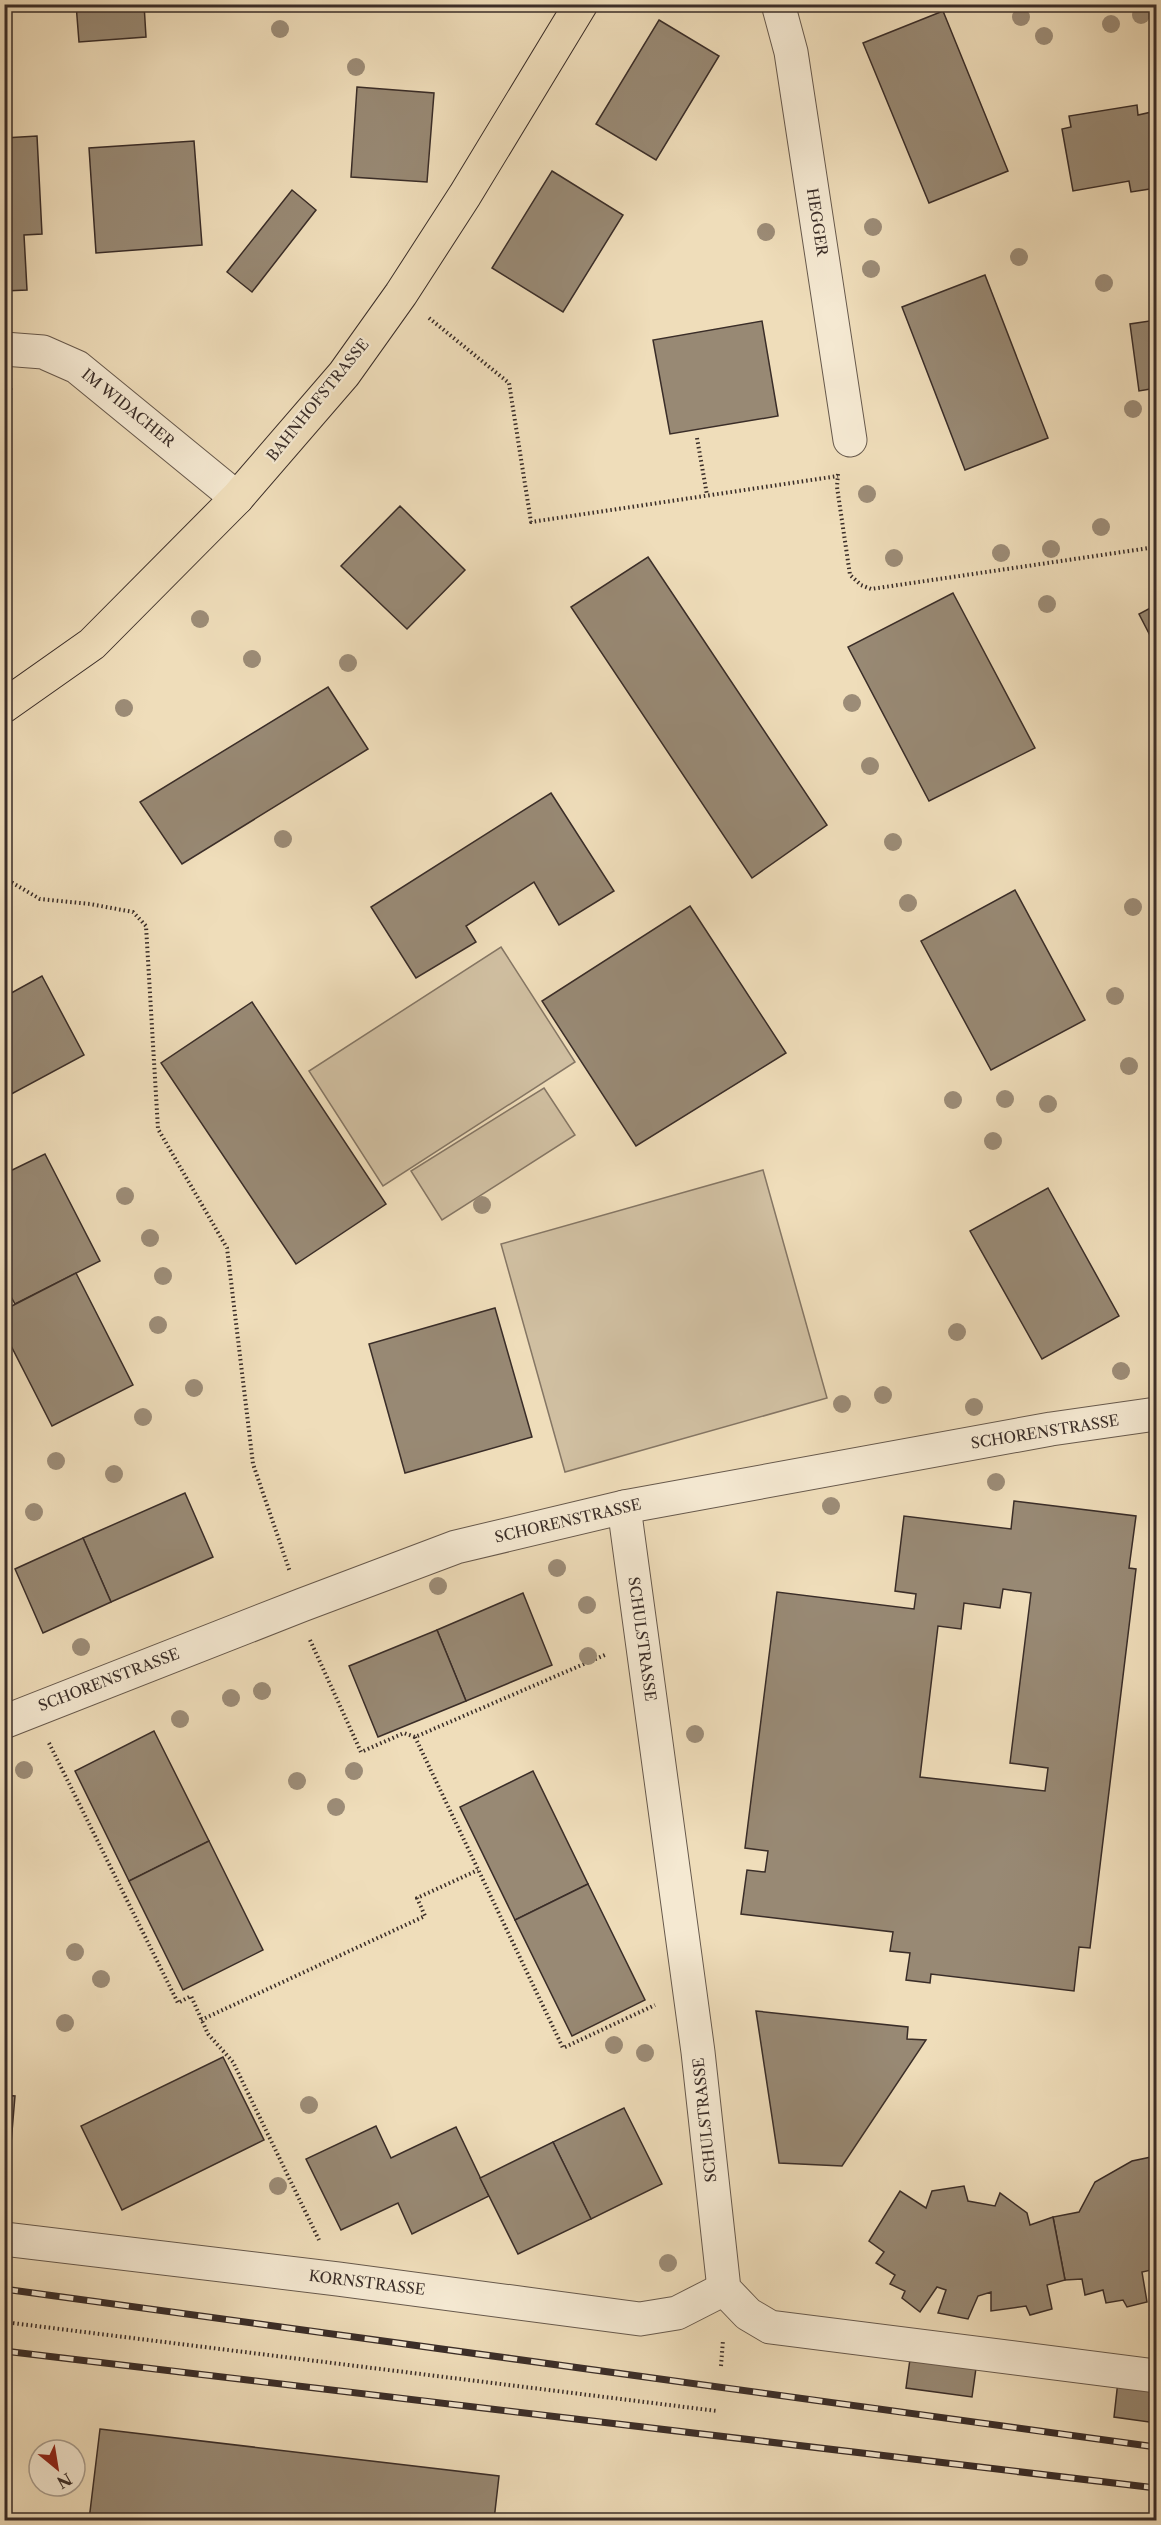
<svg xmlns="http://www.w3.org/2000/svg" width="1161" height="2525" viewBox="0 0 1161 2525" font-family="'Libre Caslon Text',serif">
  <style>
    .green { fill: #d0bfa1; stroke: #857664; stroke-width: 1.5 }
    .building { fill: #988974; stroke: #3a2d28; stroke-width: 1.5; fill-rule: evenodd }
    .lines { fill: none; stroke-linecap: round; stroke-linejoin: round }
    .minor-casing { stroke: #67594c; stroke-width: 35 }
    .major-casing { stroke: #3a2d28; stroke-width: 35 }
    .path { stroke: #3a2d28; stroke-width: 4; stroke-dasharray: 1.5 3; stroke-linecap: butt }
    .minor { stroke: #f5e9d2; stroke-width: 33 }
    .major { stroke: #efddba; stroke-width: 33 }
    .rail-casing { stroke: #3a2d28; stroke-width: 7 }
    .rail { stroke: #f5e9d2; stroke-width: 4.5; stroke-dasharray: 14; stroke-linecap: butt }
    .tree { fill: #9c8c77 }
    .labels { text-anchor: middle; stroke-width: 4.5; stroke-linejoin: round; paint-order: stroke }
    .street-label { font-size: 15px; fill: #3a2d28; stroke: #f5e9d2 }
  </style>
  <rect width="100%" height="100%" fill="#efddba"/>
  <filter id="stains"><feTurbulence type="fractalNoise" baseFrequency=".00333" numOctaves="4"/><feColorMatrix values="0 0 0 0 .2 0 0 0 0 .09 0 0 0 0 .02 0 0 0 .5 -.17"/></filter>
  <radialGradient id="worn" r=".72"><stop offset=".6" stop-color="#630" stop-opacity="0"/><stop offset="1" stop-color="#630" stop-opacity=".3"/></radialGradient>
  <g class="green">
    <polygon points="501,947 575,1062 383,1186 309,1071"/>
    <polygon points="544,1088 575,1135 442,1220 411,1171"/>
    <polygon points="763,1170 827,1398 565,1472 501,1244"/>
  </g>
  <g class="building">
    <polygon points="76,4 144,4 146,37 79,42"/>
    <polygon points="943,11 1008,171 929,203 863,43"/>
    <polygon points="659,20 719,56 656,160 596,124"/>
    <polygon points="357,87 434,93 427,182 351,177"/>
    <polygon points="1137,105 1138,115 1156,111 1156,188 1131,192 1129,181 1073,191 1062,129 1071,127 1069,116"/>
    <polygon points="37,136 42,234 24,235 27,290 4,291 4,138"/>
    <polygon points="194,141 202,245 96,253 89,148"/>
    <polygon points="552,171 623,215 563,312 492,268"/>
    <polygon points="292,190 316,210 252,292 227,272"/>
    <polygon points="985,275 1048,438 965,470 902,307"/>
    <polygon points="1156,320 1156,388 1139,391 1130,324"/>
    <polygon points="762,321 778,416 670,434 653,340"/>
    <polygon points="400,506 465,570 407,629 341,566"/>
    <polygon points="648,557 827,825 752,878 571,607"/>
    <polygon points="953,593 1035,748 929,801 848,647"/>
    <polygon points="1156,605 1156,647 1139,614"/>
    <polygon points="328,687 368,749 182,864 140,802"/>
    <polygon points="551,793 614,891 559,925 534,882 466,926 476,942 416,978 371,907"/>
    <polygon points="1015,890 1085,1020 991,1070 921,941"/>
    <polygon points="690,906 786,1053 636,1146 542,1001"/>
    <polygon points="42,976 84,1055 4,1098 4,997"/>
    <polygon points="252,1002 386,1204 296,1264 161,1063"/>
    <polygon points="45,1154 100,1261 15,1304 4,1284 4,1174"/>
    <polygon points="1048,1188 1119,1316 1042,1359 970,1231"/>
    <polygon points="76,1273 133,1385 52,1426 4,1332 4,1310"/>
    <polygon points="495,1308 532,1437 405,1473 369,1344"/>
    <polygon points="185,1493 213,1557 111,1602 83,1538"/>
    <path d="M1014,1501L1136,1516L1129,1568L1136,1569L1090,1948L1079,1947L1074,1991L931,1974L930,1983L906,1980L910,1953L890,1951L893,1932L741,1914L747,1870L765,1872L768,1851L745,1848L777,1592L914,1609L916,1594L895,1591L904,1516L1011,1529ZM1003,1589L1031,1593L1010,1763L1048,1768L1045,1791L920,1777L938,1626L961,1629L964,1603L1000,1608Z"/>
    <polygon points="83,1538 111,1602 43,1633 15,1569"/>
    <polygon points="523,1593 552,1665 466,1701 437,1630"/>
    <polygon points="437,1630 466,1701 378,1737 349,1666"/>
    <polygon points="154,1731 209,1841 129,1881 75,1771"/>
    <polygon points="533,1771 588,1884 515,1920 460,1807"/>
    <polygon points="209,1841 263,1950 183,1990 129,1881"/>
    <polygon points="588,1884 645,2000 572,2036 515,1920"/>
    <polygon points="756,2011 908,2027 907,2039 926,2040 842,2166 779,2163"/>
    <polygon points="223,2057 264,2140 122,2210 81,2126"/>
    <polygon points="4,2095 15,2096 7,2191 4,2191"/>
    <polygon points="624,2108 662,2184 591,2219 553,2142"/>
    <polygon points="376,2126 391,2158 456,2127 489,2196 412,2234 398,2203 341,2230 306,2159"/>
    <polygon points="553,2142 591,2219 518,2254 480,2178"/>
    <polygon points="1156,2156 1156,2269 1142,2272 1147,2302 1127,2307 1123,2300 1106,2303 1103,2290 1085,2295 1082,2279 1065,2280 1053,2217 1079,2212 1095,2182 1132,2161"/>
    <polygon points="964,2186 968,2201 995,2206 1000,2193 1027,2213 1030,2225 1053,2217 1065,2280 1047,2285 1052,2309 1030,2315 1026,2306 991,2311 991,2292 978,2296 968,2319 938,2313 946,2290 937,2287 920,2312 902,2298 905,2291 890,2284 895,2275 876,2263 884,2252 869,2241 900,2191 926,2208 932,2191"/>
    <polygon points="911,2352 977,2361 972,2397 906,2388"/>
    <polygon points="1118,2381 1156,2386 1156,2423 1114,2417"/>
    <polygon points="100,2429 499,2476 494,2520 89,2520"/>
  </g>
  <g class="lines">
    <defs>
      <g id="minor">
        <polyline points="778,4 791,52 850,440"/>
        <polyline points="4,349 43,352 77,367 237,498"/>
        <polyline points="624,1507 698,2052 724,2289 748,2314 770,2327 1156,2376"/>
        <polyline points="4,1722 302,1605 456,1547 624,1507 1051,1429 1156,1414"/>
        <polyline points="4,2239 338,2279 640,2319 677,2313 724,2289"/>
      </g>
      <polyline id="major" points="4,706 92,644 237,498 344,374 401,294 465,195 581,4"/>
    </defs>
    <use href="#minor" class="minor-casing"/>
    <use href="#major" class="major-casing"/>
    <g class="path">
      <polyline points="429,318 509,383 531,522 838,476"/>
      <polyline points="4,395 13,386"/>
      <polyline points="697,438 707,495"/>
      <polyline points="838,474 837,487 850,575 861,585 871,589 1156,547"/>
      <polyline points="4,878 40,899 90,904 133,912 146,926 158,1129 227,1248 253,1464 290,1572"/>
      <polyline points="310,1640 361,1752 404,1733 415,1737 607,1654"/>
      <polyline points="415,1737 563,2048 655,2005"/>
      <polyline points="49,1743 178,2003 191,1996 208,2034 233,2062 319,2240"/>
      <polyline points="201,2020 425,1916 417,1898 478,1870"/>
      <polyline points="4,2322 717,2411"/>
      <polyline points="721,2366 723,2340"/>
    </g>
    <use href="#minor" class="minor"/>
    <use href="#major" class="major"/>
    <defs>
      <g id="rail">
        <polyline points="4,2289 1156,2447"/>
        <polyline points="4,2351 1156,2488"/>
      </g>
    </defs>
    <use href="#rail" class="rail-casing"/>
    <use href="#rail" class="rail"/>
  </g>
  <g class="tree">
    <circle cx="1141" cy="15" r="9"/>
    <circle cx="1021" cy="17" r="9"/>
    <circle cx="1111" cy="24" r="9"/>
    <circle cx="280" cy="29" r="9"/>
    <circle cx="1044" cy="36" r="9"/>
    <circle cx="356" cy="67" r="9"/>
    <circle cx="873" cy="227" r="9"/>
    <circle cx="766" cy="232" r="9"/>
    <circle cx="1019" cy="257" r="9"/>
    <circle cx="871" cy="269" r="9"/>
    <circle cx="1104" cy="283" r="9"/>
    <circle cx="1133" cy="409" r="9"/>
    <circle cx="867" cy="494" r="9"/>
    <circle cx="1101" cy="527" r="9"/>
    <circle cx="1051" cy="549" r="9"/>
    <circle cx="1001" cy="553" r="9"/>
    <circle cx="894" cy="558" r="9"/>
    <circle cx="1047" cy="604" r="9"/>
    <circle cx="200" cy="619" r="9"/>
    <circle cx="252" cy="659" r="9"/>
    <circle cx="348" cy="663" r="9"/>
    <circle cx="852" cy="703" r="9"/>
    <circle cx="124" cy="708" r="9"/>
    <circle cx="870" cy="766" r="9"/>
    <circle cx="283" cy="839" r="9"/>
    <circle cx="893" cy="842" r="9"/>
    <circle cx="908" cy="903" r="9"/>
    <circle cx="1133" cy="907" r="9"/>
    <circle cx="1115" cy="996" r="9"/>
    <circle cx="1129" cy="1066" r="9"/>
    <circle cx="1005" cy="1099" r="9"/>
    <circle cx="953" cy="1100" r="9"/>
    <circle cx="1048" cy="1104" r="9"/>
    <circle cx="993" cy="1141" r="9"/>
    <circle cx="125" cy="1196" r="9"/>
    <circle cx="482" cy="1205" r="9"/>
    <circle cx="150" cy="1238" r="9"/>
    <circle cx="163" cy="1276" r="9"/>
    <circle cx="158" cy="1325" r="9"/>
    <circle cx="957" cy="1332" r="9"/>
    <circle cx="1121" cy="1371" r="9"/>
    <circle cx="194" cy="1388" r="9"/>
    <circle cx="883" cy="1395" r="9"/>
    <circle cx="842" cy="1404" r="9"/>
    <circle cx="974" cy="1407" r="9"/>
    <circle cx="143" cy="1417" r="9"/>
    <circle cx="56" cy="1461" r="9"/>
    <circle cx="114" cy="1474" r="9"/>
    <circle cx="996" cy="1482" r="9"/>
    <circle cx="831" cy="1506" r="9"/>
    <circle cx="34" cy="1512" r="9"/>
    <circle cx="557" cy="1568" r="9"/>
    <circle cx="438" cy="1586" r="9"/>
    <circle cx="587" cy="1605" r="9"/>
    <circle cx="81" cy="1647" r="9"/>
    <circle cx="588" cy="1656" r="9"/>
    <circle cx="262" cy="1691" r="9"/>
    <circle cx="231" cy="1698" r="9"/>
    <circle cx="180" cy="1719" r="9"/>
    <circle cx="695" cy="1734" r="9"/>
    <circle cx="24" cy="1770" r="9"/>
    <circle cx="354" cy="1771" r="9"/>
    <circle cx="297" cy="1781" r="9"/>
    <circle cx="336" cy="1807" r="9"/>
    <circle cx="75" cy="1952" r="9"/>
    <circle cx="101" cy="1979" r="9"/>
    <circle cx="65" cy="2023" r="9"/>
    <circle cx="614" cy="2045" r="9"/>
    <circle cx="645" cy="2053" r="9"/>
    <circle cx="309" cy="2105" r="9"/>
    <circle cx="278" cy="2186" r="9"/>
    <circle cx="668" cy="2263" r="9"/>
  </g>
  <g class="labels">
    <g class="street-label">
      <text transform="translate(817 222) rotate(81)" y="5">HEGGER</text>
      <text transform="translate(318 400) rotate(-51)" y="5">BAHNHOFSTRASSE</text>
      <text transform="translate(128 408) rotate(39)" y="5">IM WIDACHER</text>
      <text transform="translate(1045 1432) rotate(-9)" y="5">SCHORENSTRASSE</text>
      <text transform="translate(568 1521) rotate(-13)" y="5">SCHORENSTRASSE</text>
      <text transform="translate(642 1639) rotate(82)" y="5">SCHULSTRASSE</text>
      <text transform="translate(109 1680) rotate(-21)" y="5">SCHORENSTRASSE</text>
      <text transform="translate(705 2120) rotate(-96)" y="5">SCHULSTRASSE</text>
      <text transform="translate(367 2283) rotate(7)" y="5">KORNSTRASSE</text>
    </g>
  </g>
  <rect width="1161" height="2525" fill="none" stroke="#efddba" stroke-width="24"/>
  <rect x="6" y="6" width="1149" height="2513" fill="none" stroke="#3a2d28" stroke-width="3"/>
  <rect x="12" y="12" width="1137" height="2501" fill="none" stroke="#3a2d28" stroke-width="1.5"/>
  <g transform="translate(57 2468) rotate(150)"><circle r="28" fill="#f5e9d2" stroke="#aa9e8e" stroke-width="1.5"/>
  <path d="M0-4.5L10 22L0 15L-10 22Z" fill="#8f2418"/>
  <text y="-9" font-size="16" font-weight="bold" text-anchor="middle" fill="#3a2d28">N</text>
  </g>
  <rect width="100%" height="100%" filter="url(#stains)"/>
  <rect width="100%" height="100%" fill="url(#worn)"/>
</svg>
